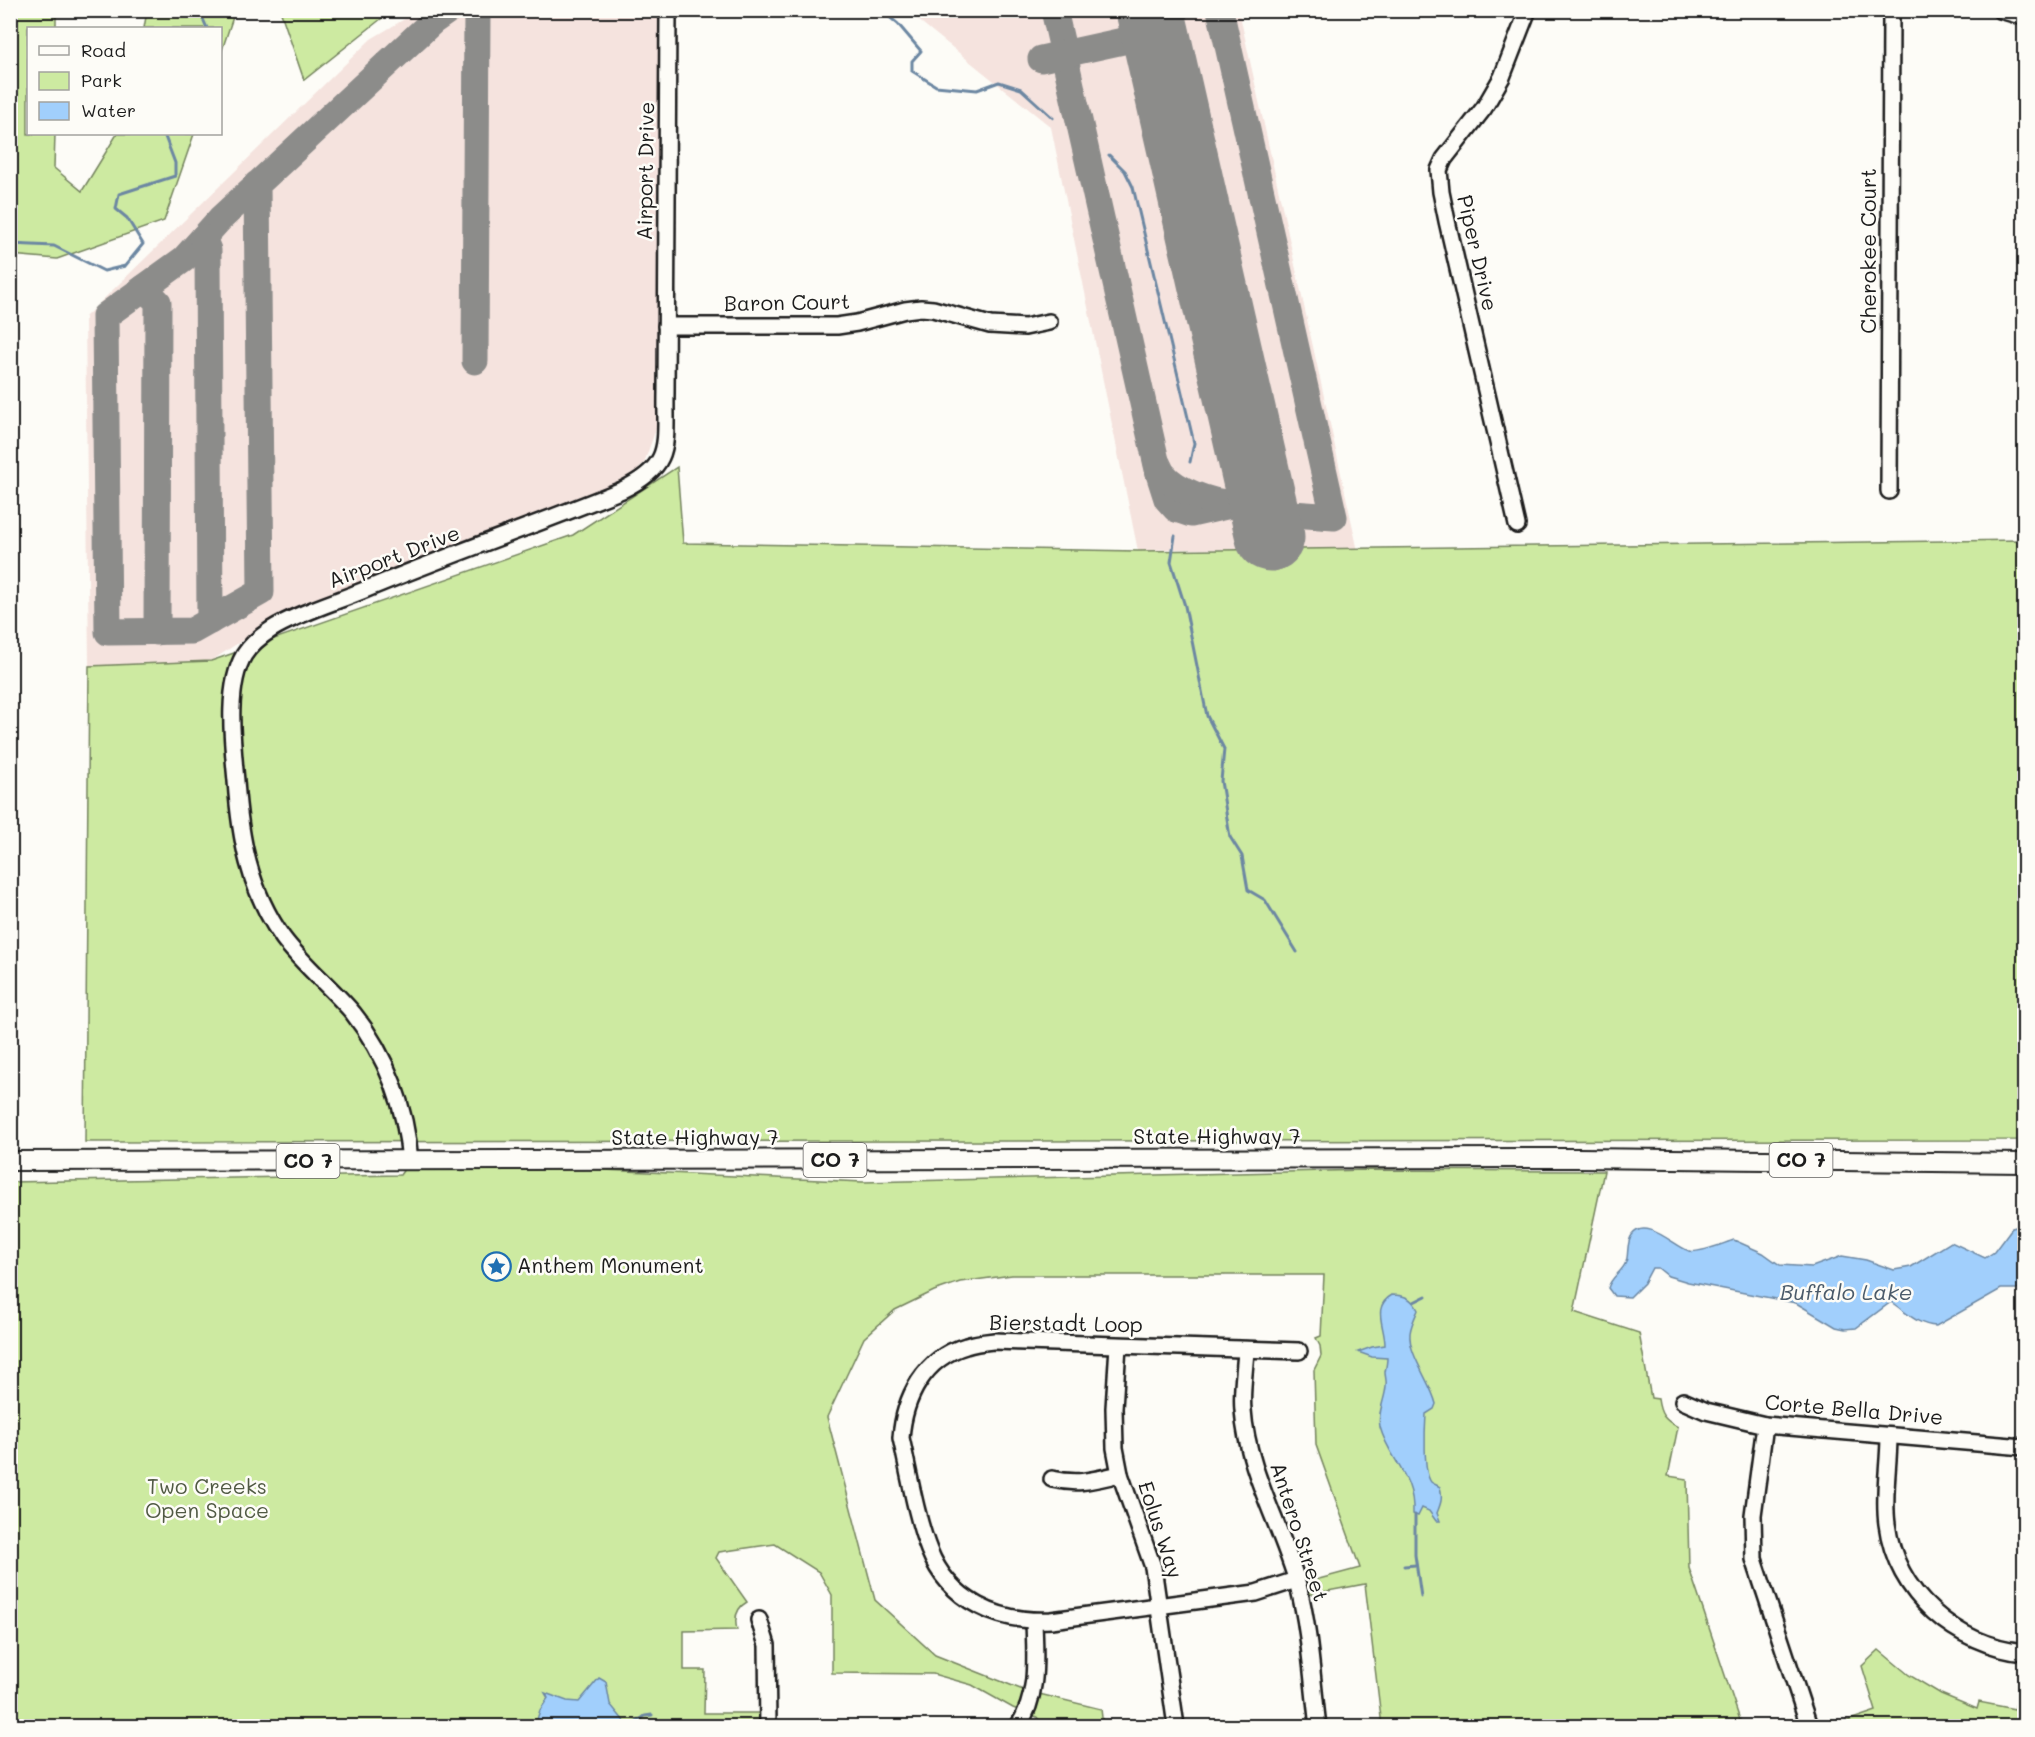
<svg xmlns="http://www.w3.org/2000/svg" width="2035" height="1737" viewBox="0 0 2035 1737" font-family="Mali,sans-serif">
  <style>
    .built { fill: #f5e3de }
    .green { fill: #cdeaa1; stroke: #74835e; stroke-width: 1.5 }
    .water { fill: #a1cffc; stroke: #6c87a2; stroke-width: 1.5 }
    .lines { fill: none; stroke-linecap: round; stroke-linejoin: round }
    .stream { stroke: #6c87a2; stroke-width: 3 }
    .taxiway { stroke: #8c8c8a; stroke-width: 27 }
    .runway { stroke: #8c8c8a; stroke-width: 69 }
    .minor-casing { stroke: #1c1c1c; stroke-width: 20 }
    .major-casing { stroke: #1c1c1c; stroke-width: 22 }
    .minor { stroke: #fdfcf7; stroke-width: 15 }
    .major { stroke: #fdfcf7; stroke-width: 18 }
    .labels { text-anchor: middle; stroke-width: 5; stroke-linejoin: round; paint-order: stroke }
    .shield { fill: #fdfcf7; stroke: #605f5e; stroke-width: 1.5 }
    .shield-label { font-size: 20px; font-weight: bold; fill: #1c1c1c }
    .street-label { font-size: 21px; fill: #1c1c1c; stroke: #fdfcf7 }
    .poi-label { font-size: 21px; fill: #1c1c1c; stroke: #fdfcf7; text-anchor: start }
    .park-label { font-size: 21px; fill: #515a44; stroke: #fdfcf7 }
    .water-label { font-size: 22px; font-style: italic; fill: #4b5b6a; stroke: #fdfcf7 }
  </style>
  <rect width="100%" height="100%" fill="#fdfcf7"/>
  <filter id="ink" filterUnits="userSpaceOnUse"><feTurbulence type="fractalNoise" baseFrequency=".0167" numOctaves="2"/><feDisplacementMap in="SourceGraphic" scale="12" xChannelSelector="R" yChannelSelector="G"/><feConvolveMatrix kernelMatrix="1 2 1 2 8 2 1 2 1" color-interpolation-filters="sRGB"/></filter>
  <g filter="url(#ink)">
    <g class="built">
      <polygon points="418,11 659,11 656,429 644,463 628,479 276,618 211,661 89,666 85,317 371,39"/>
      <polygon points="907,11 1239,11 1358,551 1169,549 1138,551 1051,127"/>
    </g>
    <g class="green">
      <polygon points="13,10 56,11 56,28 28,28 28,134 55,134 54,168 82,191 117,134 194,134 164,221 57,259 11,255 10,15"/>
      <polygon points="280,10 391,10 391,11 304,80"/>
      <polygon points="147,11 147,10 235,11 221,53 220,28 144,28"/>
      <polygon points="677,467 683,543 1138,551 2024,540 2024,1140 85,1142 89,666 211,661 573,535"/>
      <path d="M410,1161L863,1182L1366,1170L1604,1171L1574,1312L1639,1333L1651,1398L1658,1399C1660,1414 1664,1420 1678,1427L1668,1476L1687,1479L1689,1568L1742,1726H1382L1365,1584L1307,1595L1304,1583L1360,1568L1316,1445L1314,1370L1321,1356L1320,1346L1316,1338L1321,1336L1324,1275H1012L960,1282L934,1291L895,1310L864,1338L827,1417L875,1600L935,1655L1023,1690L1101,1709L1103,1726H1043L1037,1717L1013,1708L972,1685L933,1674L832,1673V1595L819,1572L775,1544L719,1552L716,1558L747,1602C736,1608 734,1618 737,1630L684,1631V1670H705L704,1713H762V1726H11L10,1182L400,1175Z"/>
      <polygon points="1879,1650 1909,1675 1941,1694 1977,1709 1979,1702 2015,1709 2022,1658 2024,1658 2024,1726 1832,1726 1876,1711 1862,1666"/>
    </g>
    <g class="water">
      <path d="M2024,1225V1291L2021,1289H2001L1936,1326C1917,1325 1906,1312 1891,1302L1856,1328L1845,1329L1836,1327L1796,1303L1688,1282L1668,1276L1658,1268H1652L1644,1283L1630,1297L1614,1296L1608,1288C1612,1275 1621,1274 1626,1262C1629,1254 1626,1243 1632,1235C1646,1216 1675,1247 1689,1251C1699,1254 1724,1243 1734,1240L1763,1253L1780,1265L1812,1267L1842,1256L1866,1260L1894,1270L1911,1267L1951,1242L1985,1258L1994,1252L2012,1228Z"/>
      <path d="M1392,1295C1405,1295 1412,1298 1418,1310C1415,1317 1411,1325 1410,1333C1408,1355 1431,1382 1436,1404L1434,1409L1426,1414C1425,1428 1423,1472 1431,1482C1433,1484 1437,1485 1440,1487C1443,1498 1441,1503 1437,1513L1440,1521H1436L1429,1511L1422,1508L1418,1516L1413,1514C1415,1475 1389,1460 1380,1427C1377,1413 1385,1400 1386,1386C1387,1381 1385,1377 1385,1372C1386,1367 1387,1363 1387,1358L1372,1357L1358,1352L1372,1347L1385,1345C1385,1326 1371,1307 1392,1295Z"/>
      <polygon points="599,1678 606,1682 610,1704 628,1726 535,1726 540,1710 548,1698 545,1693 567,1701 579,1702"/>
    </g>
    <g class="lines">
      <g class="stream">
        <polyline points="199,10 207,28"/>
        <polyline points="881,10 898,24 921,51 912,61 912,71 936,86 977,90 999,82 1021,89 1053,118"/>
        <polyline points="1109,155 1125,171 1133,187 1194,443 1190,462"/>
        <polyline points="10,244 54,246 104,271 125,266 143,244 127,218 116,209 119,194 175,176 175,163 164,134"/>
        <polyline points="1175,536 1171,562 1185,606 1207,716 1224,749 1221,781 1230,837 1242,856 1248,890 1265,900 1297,952"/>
        <polyline points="1414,1302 1426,1296"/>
        <polyline points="1415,1515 1415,1555 1421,1597"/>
        <polyline points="1404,1566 1416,1565"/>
        <polyline points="631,1726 645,1716 652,1715"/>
      </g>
      <g class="taxiway">
        <polyline points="1054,10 1159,474 1167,499 1176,509 1191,514 1261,498"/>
        <polyline points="1220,10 1334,517 1265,512"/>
        <polyline points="1041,59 1155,34"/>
        <polyline points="257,184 261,592 192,631 108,632 105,316 184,259 220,219 432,22 449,10"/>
        <polyline points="203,238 208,250 210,621"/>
        <polyline points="144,288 158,302 157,632"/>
        <polyline points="475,361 477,10"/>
        <path d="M1157,463C1159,466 1161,472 1164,475C1176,490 1211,503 1230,503"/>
      </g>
      <polyline class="runway" points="1150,10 1270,537"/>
      <defs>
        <g id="minor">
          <polyline points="2000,10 2024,17"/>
          <polyline points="666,326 837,326 857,323 905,310 921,308 933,309 990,325 1025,327 1049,322"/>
          <polyline points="1889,491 1891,10"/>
          <polyline points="1517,525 1447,221 1441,192 1439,170 1444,159 1484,108 1502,77 1528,10"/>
          <path d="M410,1161C406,1108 387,1056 353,1013C331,987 304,966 283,938C249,890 240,838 236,781C233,746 225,687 244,655C251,644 261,636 272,629C296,614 335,602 362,591C448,555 536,525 622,490C674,465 665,444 666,393L668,10"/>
          <polyline points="1118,1346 1114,1408 1115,1448 1120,1474 1153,1567 1176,1726"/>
          <path d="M1246,1350C1245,1370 1241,1391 1243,1410C1247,1471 1282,1527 1298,1585C1310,1631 1312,1680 1318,1726"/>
          <polyline points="1683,1401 1706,1411 1765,1425 2024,1447"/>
          <polyline points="1765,1425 1753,1515 1754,1559 1809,1726"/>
          <path d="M1889,1436C1889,1465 1883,1495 1887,1524C1896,1594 1956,1645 2024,1652"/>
          <path d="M1052,1479C1080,1485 1093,1480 1120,1474"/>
          <path d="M1296,1580L1256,1593L1051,1620C998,1623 949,1601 929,1550C916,1517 909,1473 901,1438C904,1398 924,1358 966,1346C975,1343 985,1342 994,1341L1299,1351"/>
          <polyline points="759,1620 767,1645 768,1726"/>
          <path d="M1018,1726C1039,1696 1035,1657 1034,1621"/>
        </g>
        <polyline id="major" points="10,1161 1578,1158 2024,1163"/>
      </defs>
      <use href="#minor" class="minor-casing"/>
      <use href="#major" class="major-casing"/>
      <use href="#minor" class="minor"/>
      <use href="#major" class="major"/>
    </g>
  </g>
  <defs>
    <symbol id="sight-ring" viewBox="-11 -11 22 22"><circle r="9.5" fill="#fdfcf7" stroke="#1f6fb2" stroke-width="1.5"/><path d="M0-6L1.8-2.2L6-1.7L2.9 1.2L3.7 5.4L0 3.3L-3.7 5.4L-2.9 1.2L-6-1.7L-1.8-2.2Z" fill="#1f6fb2"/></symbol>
  </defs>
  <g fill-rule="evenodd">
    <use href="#sight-ring" x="480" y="1250" width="33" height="33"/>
  </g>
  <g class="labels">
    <g class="shield">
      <rect x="803.5" y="1143" width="63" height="34" rx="4.5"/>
      <rect x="1769.5" y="1143" width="63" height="34" rx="4.5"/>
      <rect x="276.5" y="1144" width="63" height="34" rx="4.5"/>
    </g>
    <g class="shield-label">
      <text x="835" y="1167">CO 7</text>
      <text x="1801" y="1167">CO 7</text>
      <text x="308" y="1168">CO 7</text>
    </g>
    <g class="street-label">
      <text transform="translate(646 171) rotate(-89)" y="7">Airport Drive</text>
      <text transform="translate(1869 251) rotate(-90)" y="7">Cherokee Court</text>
      <text transform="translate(1477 253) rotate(77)" y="7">Piper Drive</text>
      <text transform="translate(787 303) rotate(-1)" y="7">Baron Court</text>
      <text transform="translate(394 557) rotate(-21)" y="7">Airport Drive</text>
      <text x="1217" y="1144">State Highway 7</text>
      <text x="695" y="1145">State Highway 7</text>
      <text transform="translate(1066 1324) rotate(1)" y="7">Bierstadt Loop</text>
      <text transform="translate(1854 1410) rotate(5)" y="7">Corte Bella Drive</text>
      <text transform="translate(1160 1530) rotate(72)" y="7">Eolus Way</text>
      <text transform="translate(1299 1532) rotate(72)" y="7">Antero Street</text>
    </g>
    <g class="poi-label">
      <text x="517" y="1273">Anthem Monument</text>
    </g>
    <g class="park-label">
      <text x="207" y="1494">Two Creeks<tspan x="207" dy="24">Open Space</tspan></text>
    </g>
    <g class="water-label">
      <text x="1846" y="1300">Buffalo Lake</text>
    </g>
  </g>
  <rect width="2035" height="1737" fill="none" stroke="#fdfcf7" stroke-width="36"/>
  <rect x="18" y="18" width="1999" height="1701" fill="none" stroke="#1c1c1c" stroke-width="2" filter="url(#ink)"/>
  <rect x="27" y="27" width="195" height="108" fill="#fdfcf7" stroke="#a3a29f" stroke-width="1.5"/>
  <rect x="39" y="46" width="30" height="9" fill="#fdfcf7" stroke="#a3a29f" stroke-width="1.5"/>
  <text x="81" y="57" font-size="18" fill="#1c1c1c">Road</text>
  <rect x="39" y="72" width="30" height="18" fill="#cdeaa1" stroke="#a3a29f" stroke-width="1.5"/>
  <text x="81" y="87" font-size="18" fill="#1c1c1c">Park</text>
  <rect x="39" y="102" width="30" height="18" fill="#a1cffc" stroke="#a3a29f" stroke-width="1.5"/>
  <text x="81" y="117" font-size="18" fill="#1c1c1c">Water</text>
</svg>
